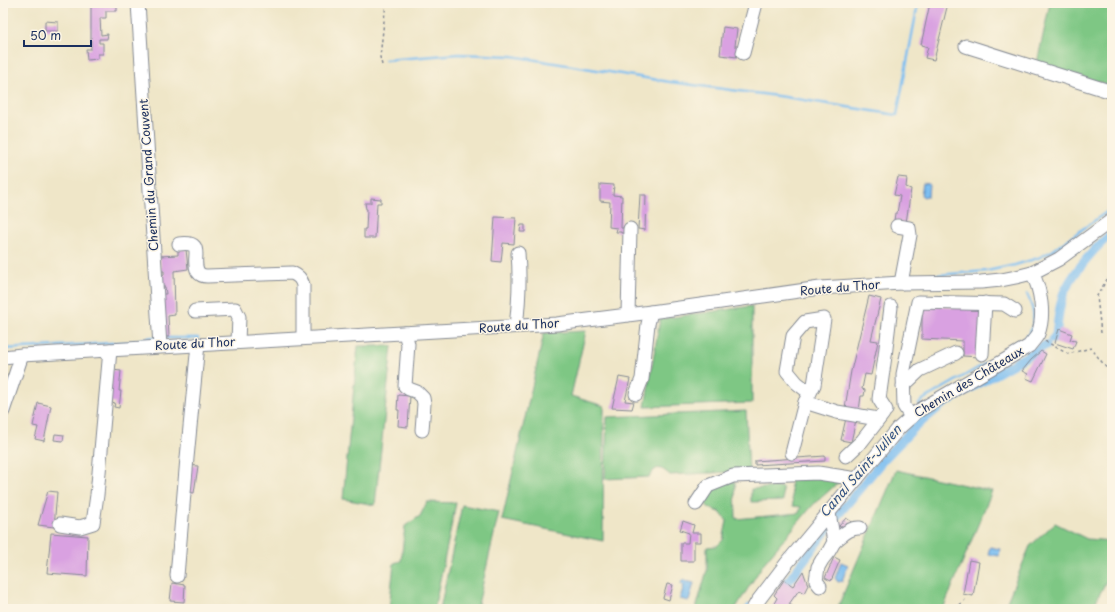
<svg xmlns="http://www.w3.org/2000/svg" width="1115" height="612" viewBox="0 0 1115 612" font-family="'Playpen Sans',sans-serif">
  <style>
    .green { fill: #7ec784; stroke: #4c7b71 }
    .water { fill: #7cbef1; stroke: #4c76a8 }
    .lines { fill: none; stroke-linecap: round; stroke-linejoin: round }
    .stream { stroke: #7cbef1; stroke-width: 2.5 }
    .canal { stroke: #7cbef1; stroke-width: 9 }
    .building { fill: #d9a1e1 }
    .minor-casing { stroke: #858a93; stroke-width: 15 }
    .path { stroke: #858a93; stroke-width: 1.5; stroke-dasharray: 3 3; stroke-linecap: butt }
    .minor { stroke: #fff; stroke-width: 13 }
    .labels { text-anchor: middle; stroke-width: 3; stroke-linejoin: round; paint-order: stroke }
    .street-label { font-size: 12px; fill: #1b2f5e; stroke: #fcf5e5 }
    .water-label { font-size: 13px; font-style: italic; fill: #335383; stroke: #fcf5e5 }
  </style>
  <rect width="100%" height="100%" fill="#fcf5e5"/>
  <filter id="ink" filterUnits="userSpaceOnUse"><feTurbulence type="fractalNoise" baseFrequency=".025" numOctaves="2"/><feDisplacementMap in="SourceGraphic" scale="8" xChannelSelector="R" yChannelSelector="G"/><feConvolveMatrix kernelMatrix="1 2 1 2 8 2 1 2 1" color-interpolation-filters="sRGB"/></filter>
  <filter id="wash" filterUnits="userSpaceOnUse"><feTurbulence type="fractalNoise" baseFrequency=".012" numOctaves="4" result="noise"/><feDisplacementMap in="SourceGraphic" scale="16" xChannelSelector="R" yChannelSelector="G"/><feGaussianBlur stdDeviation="0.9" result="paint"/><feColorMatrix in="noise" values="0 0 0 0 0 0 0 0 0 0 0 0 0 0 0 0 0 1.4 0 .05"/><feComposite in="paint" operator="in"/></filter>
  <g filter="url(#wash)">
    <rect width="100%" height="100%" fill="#efe6c8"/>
    <g class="green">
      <polygon points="1050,3 1112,3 1112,86 1037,63"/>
      <polygon points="752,306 752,403 645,407 660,319"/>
      <polygon points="586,331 571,396 604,406 603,541 502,520 544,333"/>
      <polygon points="358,346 392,346 375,505 343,499"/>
      <path d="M746,411L749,471L670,475C661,467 656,465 649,477L605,479L607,417Z"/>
      <polygon points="896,470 992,491 943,609 837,609"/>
      <polygon points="817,477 840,481 813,505 764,563 735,609 696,609 707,570 707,547 717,546 723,540 727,521 720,512 709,508 706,504 706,496 717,485 735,481 736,519 799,513 801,507 793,506 790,479"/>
      <polygon points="782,487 783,501 751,502 751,489"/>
      <polygon points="427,502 456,503 434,609 389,609 394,563 401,561 405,526 420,516"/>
      <polygon points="462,505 499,512 477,609 440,609"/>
      <polygon points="1055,523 1087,539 1112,541 1112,570 1092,609 1004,609 1030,546"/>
    </g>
    <g class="water">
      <polygon points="923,183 929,184 928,196 926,196 924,197 921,195"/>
      <polygon points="990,547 1000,549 999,556 988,554"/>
      <polygon points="841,562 848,565 842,581 838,582 835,578"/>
      <polygon points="682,580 694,583 689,601 680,599 684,585 681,584"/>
    </g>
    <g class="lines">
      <g class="stream">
        <polyline points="385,60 459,54 512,56 670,82 785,97 897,115 918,3"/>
        <polyline points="924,276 987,271 1015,265 1038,258 1052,251 1112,208"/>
        <polyline points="163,338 198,338"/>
        <path d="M1020,344C1038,328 1036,314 1027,294"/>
        <polyline points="3,349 130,342 152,337 156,338"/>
        <polyline points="919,404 924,399 1002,354"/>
        <polyline points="745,609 749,604"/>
      </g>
      <g class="canal">
        <path d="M1053,339L1056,335C1058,322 1059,304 1064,292C1075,270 1094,249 1112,233"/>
        <polyline points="789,580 835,519 884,459 914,428 943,404 1046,345"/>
      </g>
    </g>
    <g id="blocks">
      <g class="building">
        <polygon points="91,3 106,3 106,5 117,6 117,11 106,11 106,18 100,18 101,35 108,34 107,39 99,39 99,43 103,43 103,54 98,54 98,59 87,60 86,49 91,49"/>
        <polygon points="930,3 948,3 934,60 925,58 928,47 921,45"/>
        <polygon points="45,21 58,22 58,31 45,31"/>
        <polygon points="723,27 737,29 735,46 738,46 737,57 720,55"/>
        <polygon points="898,177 907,178 906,187 911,189 906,223 894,221 895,213 897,213 900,196 894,195"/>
        <polygon points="600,184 614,185 613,195 622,196 621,228 624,228 624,233 621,233 621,232 616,232 617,228 609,227 610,202 600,201"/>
        <polygon points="640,195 646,195 645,230 638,229"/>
        <polygon points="371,198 381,199 381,203 377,203 375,238 364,238 364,229 366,229 367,209 366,209 365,203 371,203"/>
        <polygon points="495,217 516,218 514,244 503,243 501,262 492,261"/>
        <polygon points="521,225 525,225 525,232 520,232"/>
        <polygon points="186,249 188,269 174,271 175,315 168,316 169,337 167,337 165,335 162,294 166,294 165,287 162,287 161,275 164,275 164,271 161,271 160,256 178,255 178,250"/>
        <polygon points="869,296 881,299 871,340 878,341 871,375 865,374 862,389 865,390 864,396 861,396 859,411 845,408 851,371"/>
        <polygon points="922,306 982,309 979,357 963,356 963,341 922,339"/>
        <polygon points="1059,329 1072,334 1070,340 1076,341 1073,349 1055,343"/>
        <polygon points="1041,351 1046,354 1033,381 1026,378 1028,374 1022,371 1031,360"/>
        <polygon points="112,370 121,371 119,391 121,391 119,408 114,407 115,403 109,401"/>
        <polygon points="619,377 630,379 625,401 634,402 632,409 612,408"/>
        <polygon points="398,395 410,396 408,427 398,426 399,410 397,410"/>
        <polygon points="38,403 51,406 44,441 35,439 38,427 33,426"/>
        <polygon points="846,418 856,420 851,442 841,440"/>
        <polygon points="55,434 64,435 63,441 54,440"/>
        <polygon points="825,456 825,461 755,465 755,461"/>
        <polygon points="188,465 198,466 194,493 185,492"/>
        <polygon points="48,491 57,492 54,527 38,525"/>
        <polygon points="846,518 852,522 845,530 839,526"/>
        <polygon points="683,521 694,525 692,533 701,533 701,542 694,542 694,561 681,561 681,543 688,543 689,533 680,530"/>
        <polygon points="51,533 88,536 87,576 47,573"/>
        <polygon points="834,557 840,560 831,581 825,578"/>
        <polygon points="969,560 979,562 973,596 963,594"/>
        <polygon points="803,571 808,585 804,593 799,590 789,604 797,609 771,609 777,598 774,595 784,580 793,586"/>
        <polygon points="172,583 185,585 184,602 170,601"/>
        <polygon points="667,584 673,585 669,600 663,598"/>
      </g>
    </g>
  </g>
  <g filter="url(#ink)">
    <use href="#blocks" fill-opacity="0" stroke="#858a93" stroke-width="1"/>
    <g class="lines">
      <defs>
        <g id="minor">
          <polyline points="138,3 160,346"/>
          <polyline points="966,46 1112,92"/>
          <polyline points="743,53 756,3"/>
          <polyline points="897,226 909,228 910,235 901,283"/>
          <path d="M179,244C207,240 190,260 198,272C200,275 204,276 207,276L292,273C298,276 301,278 303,285V333L304,338"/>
          <polyline points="195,311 235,309 239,317 238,342"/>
          <polyline points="628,315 630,229"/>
          <path d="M516,326C519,302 520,277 518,253"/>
          <polyline points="405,333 408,344 405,386 409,389 417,392 423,398 424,404 422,430"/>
          <polyline points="982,354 985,303"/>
          <polyline points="3,357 22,355 557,324 651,312 820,288 901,283 981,282 1001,280 1016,277 1032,273 1059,259 1112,220"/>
          <polyline points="903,386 920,370 956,353"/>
          <polyline points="810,393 797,383 787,371 793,336 805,322 824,319 814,385 805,402 837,412 878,419"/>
          <polyline points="636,394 642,379 648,324 651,312"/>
          <polyline points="886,410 879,399 885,356 891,307"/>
          <polyline points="3,411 22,355"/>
          <polyline points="911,417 904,406 903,374 918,302 1004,304 1015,311"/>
          <polyline points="792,453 805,402"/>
          <polyline points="846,456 862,441 883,414"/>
          <polyline points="696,504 708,486 733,476 818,473 857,479"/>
          <polyline points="60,524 80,527 93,523 97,495 110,350"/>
          <path d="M834,542C842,536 849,527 860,528"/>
          <polyline points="177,576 187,458 198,344"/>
          <polyline points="820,586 816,581 818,567 822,560 829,551 834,542 829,513"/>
          <path d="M753,609L757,602L786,564L899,428L918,411L1029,346C1032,342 1036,338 1038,334C1045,316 1041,289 1032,273"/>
        </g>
      </defs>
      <use href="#minor" class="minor-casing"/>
      <g class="path">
        <polyline points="382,65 380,57 386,3"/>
        <polyline points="1101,333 1097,296 1112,271"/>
        <polyline points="1045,341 1068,354 1091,348 1112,375"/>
        <polyline points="955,609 965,600"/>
      </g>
      <use href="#minor" class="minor"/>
    </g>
  </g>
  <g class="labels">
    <g class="street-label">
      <text transform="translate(149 175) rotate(-94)" y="4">Chemin du Grand Couvent</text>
      <text transform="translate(840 288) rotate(-5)" y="4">Route du Thor</text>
      <text transform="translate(519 326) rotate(-4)" y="4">Route du Thor</text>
      <text transform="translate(195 344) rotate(-3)" y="4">Route du Thor</text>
      <text transform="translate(969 382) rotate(-31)" y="4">Chemin des Châteaux</text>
    </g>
    <g class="water-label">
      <text transform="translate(860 471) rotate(-49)" y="5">Canal Saint-Julien</text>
    </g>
  </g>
  <rect width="1115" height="612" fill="none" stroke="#fcf5e5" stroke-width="16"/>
  <path d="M24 40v6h67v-6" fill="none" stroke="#1b2f5e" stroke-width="2"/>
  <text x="30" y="40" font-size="12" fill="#1b2f5e" stroke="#fcf5e5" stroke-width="3" paint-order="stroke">50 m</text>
</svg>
